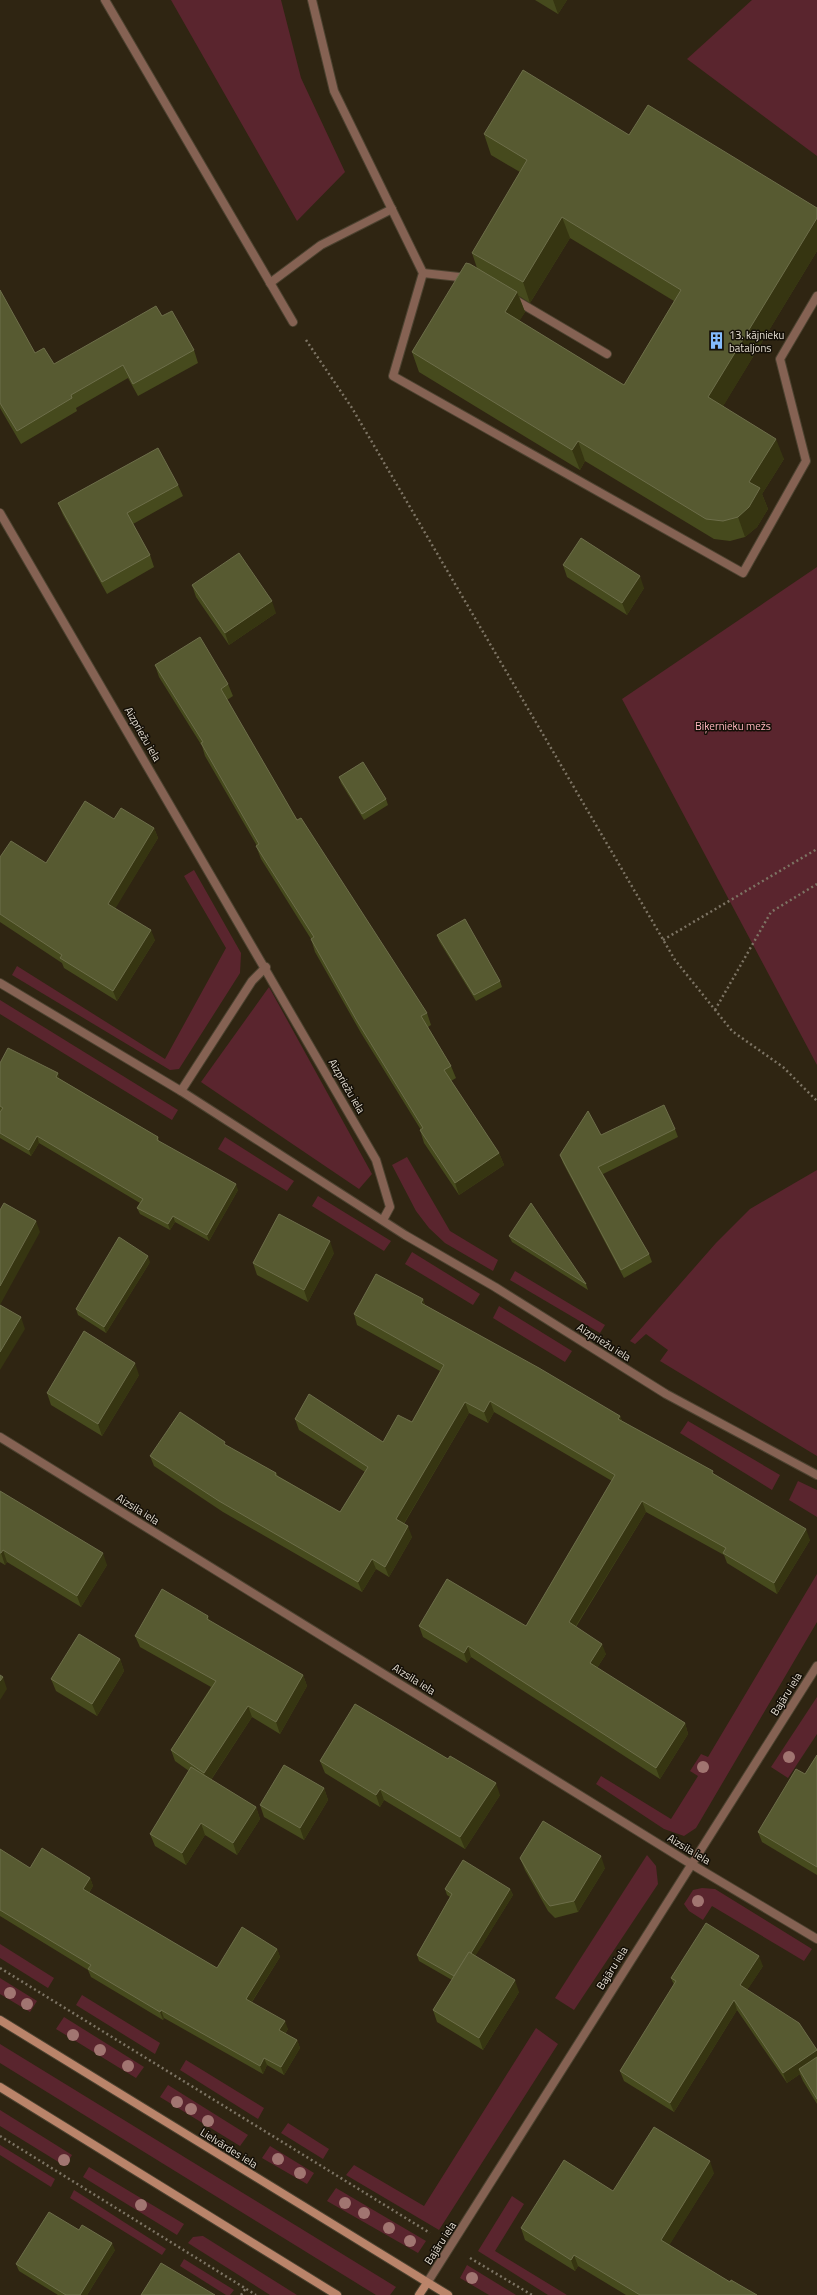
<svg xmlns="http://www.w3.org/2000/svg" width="817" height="2295" viewBox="0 0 817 2295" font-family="'Titillium Web',sans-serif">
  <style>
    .green { fill: #5a252e }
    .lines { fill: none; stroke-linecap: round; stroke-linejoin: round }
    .lane-casing { stroke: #4c4230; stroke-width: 10 }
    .street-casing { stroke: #4c4230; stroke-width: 10 }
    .secondary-casing { stroke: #4c4230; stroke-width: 10 }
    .path { stroke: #7d7464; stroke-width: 2.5; stroke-dasharray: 2 3; stroke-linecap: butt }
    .lane { stroke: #856253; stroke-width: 8 }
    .street { stroke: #856253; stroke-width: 8 }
    .secondary { stroke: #ba846a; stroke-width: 8 }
    .tree { fill: #a17571 }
    .wall { fill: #464a1d; fill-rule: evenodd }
    .shaded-wall { fill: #363511 }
    .building { fill: #575a31; stroke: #6d6e4a }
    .labels { text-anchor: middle; stroke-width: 3; stroke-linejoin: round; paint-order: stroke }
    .poi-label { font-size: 11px; fill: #e3dcd0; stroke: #140f07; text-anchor: start }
    .park-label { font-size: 11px; fill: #ffb6be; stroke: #140f07 }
    .street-label { font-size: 11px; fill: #e3dcd0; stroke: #140f07 }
  </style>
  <rect width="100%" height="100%" fill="#2f2512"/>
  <g class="green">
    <polygon points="171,0 281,0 301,78 345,172 297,221"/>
    <polygon points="752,0 817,0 817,156 687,59"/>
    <polygon points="817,567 817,1065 622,699"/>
    <polygon points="194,870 241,953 240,973 179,1069 170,1070 12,975 17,966 165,1059 226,948 184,876"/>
    <polygon points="269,987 372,1174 359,1189 201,1082"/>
    <polygon points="0,1000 178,1110 172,1120 0,1014"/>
    <polygon points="225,1137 294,1181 287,1191 218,1149"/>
    <polygon points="407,1157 450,1231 498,1260 493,1271 445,1243 429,1228 416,1211 392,1165"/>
    <polygon points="817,1170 817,1456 660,1361 668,1350 646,1334 635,1344 630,1341 716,1243 750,1209"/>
    <polygon points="318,1196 391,1241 384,1251 312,1206"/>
    <polygon points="412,1252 480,1294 473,1305 405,1264"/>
    <polygon points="515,1271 605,1325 600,1333 510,1280"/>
    <polygon points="499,1306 572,1351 565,1362 493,1318"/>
    <polygon points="688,1421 780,1475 772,1490 680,1433"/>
    <polygon points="798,1481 817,1490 817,1517 789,1500"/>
    <polygon points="817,1574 817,1622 696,1828 684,1836 664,1829 596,1784 601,1776 671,1819 698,1776 690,1771 701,1754 708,1757"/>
    <polygon points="817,1697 817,1734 788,1778 771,1767"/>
    <polygon points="647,1855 656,1866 658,1884 574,2010 555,1998"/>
    <polygon points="702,1888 715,1889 812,1949 804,1961 712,1906 703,1920 689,1911 684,1904 693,1890"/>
    <polygon points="0,1944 54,1978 48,1988 0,1958"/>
    <polygon points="0,1978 37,2001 30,2012 0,1994"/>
    <polygon points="82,1995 160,2043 155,2054 76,2005"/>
    <polygon points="64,2017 144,2067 136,2078 56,2029"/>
    <polygon points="536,2028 558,2044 439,2230 346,2175 354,2165 424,2206"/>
    <polygon points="0,2044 396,2287 390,2295 376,2295 0,2063"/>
    <polygon points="186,2060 264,2108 258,2119 180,2070"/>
    <polygon points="168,2085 248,2135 240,2146 160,2097"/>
    <polygon points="0,2110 72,2155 65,2166 0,2126"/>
    <polygon points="288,2123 329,2149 323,2159 281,2133"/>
    <polygon points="0,2145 55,2179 51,2187 0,2155"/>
    <polygon points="270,2146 314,2173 307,2184 262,2158"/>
    <polygon points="89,2167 184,2224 177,2235 83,2177"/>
    <polygon points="336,2188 426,2241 418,2253 327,2201"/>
    <polygon points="74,2190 166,2249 162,2255 70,2198"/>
    <polygon points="512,2196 524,2204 495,2251 567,2295 548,2295 478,2251"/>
    <polygon points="202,2236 203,2236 297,2295 270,2295 188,2243 193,2237"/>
    <polygon points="184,2259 234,2290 230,2295 226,2295 180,2266"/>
    <polygon points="467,2265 516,2295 489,2295 460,2278"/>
  </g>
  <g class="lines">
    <defs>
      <g id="lane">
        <polyline points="312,0 334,91 423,273 393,376 743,573 806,461 780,359 817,296"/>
        <polyline points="423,273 468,278"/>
        <polyline points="270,283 321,245 392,209"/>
        <polyline points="512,298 607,354"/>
      </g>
      <g id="street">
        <polyline points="105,0 293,322"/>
        <polyline points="0,513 376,1160 390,1207 383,1220"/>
        <polyline points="0,983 181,1091 405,1235 495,1287 666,1394 817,1475"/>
        <polyline points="181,1091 252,981 266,967"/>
        <polyline points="0,1437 691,1864 817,1939"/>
        <polyline points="427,2283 817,1666"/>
      </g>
      <g id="secondary">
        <polyline points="0,2020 448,2295"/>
        <polyline points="0,2087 337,2295"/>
        <polyline points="419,2295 427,2283"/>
      </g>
    </defs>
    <use href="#lane" class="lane-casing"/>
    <use href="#street" class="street-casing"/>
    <use href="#secondary" class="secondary-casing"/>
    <g class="path">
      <polyline points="306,340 352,408 675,960 732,1031 783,1067 817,1101"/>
      <polyline points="663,940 817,849"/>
      <polyline points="715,1010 771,912 817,884"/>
      <polyline points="0,1968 430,2233"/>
      <polyline points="0,2136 256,2295"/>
      <polyline points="470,2258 532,2295"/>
      <polyline points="241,2295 246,2288"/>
    </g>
    <use href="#lane" class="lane"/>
    <use href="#street" class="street"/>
    <use href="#secondary" class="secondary"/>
  </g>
  <g class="tree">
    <circle cx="789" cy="1757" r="6"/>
    <circle cx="703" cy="1767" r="6"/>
    <circle cx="698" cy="1901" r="6"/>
    <circle cx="10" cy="1993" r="6"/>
    <circle cx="27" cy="2004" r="6"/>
    <circle cx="73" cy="2035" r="6"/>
    <circle cx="100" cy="2050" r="6"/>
    <circle cx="128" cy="2066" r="6"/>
    <circle cx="177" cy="2102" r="6"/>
    <circle cx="191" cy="2109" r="6"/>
    <circle cx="208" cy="2121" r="6"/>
    <circle cx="278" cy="2159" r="6"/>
    <circle cx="64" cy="2160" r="6"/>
    <circle cx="300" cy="2173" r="6"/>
    <circle cx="345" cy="2203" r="6"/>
    <circle cx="141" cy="2205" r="6"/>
    <circle cx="364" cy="2213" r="6"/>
    <circle cx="389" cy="2228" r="6"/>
    <circle cx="410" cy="2241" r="6"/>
    <circle cx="472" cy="2278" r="6"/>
  </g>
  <g class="wall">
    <polygon points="535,0 567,0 558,14"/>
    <path d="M484,134L817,251L723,406L784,459L762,494L768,509L757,527L745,537L730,541L714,539L585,461L580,470L419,372L412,352L477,268L472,253L520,172L491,155ZM570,238L674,301L624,385L519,321L525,312L519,296L530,303Z"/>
    <polygon points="0,290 35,353 54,364 162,316 194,350 198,363 138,396 128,378 76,408 77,411 21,444 0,408"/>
    <polygon points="178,485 183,496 133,524 150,555 154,567 107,594 63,515 58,503"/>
    <polygon points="563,565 644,588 627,615 567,577"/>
    <polygon points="192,585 276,613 229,645 196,597"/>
    <polygon points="155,665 228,684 233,696 227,700 297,820 427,1013 431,1025 428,1027 451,1066 456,1078 451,1081 499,1153 504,1165 459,1195 424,1143 420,1130 421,1130 361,1033 315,952 311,939 261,859 256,846 257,846 205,756 202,746 159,677"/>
    <polygon points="339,777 386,799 388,805 364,820 341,783"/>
    <polygon points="114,819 154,828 158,838 115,908 155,940 117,1001 64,968 62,963 0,922 0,857 46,863"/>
    <polygon points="437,935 500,981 502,987 476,1001 439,941"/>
    <polygon points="0,1063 60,1079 158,1137 159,1141 238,1190 209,1241 175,1222 170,1230 140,1214 137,1208 140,1203 39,1143 31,1156 0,1138"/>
    <polygon points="675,1129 678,1137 603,1174 649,1254 652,1262 624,1278 563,1163 560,1155 601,1135"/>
    <polygon points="509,1236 586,1284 588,1290 512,1242"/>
    <polygon points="334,1253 308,1302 257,1275 253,1263"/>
    <polygon points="150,1262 106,1333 78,1315 76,1309"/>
    <polygon points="423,1299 425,1305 620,1416 622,1421 714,1474 810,1540 777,1594 727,1563 724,1555 646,1512 576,1627 606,1654 597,1668 685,1723 688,1734 660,1779 471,1657 467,1663 423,1637 419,1626 526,1626 612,1481 494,1412 488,1423 469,1413 404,1524 412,1537 389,1577 376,1569 362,1592 223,1512 154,1466 150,1456 226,1446 276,1473 278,1476 340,1512 365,1472 299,1430 295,1419 383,1442 412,1422 440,1371 357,1325 354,1314"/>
    <polygon points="139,1375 102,1436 51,1405 47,1393"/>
    <polygon points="0,1491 107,1565 81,1607 7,1562 5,1565 0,1562"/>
    <polygon points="210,1621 303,1675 307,1686 280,1734 252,1717 211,1780 256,1807 260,1819 237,1855 205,1835 186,1865 155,1846 150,1834 189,1771 175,1761 171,1750 211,1687 140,1647 135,1636"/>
    <polygon points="120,1659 124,1671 97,1716 56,1691 51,1679"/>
    <polygon points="817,1755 817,1875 762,1842 758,1832 805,1774"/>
    <polygon points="320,1761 500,1795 465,1849 384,1800 380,1807 325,1773"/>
    <polygon points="324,1788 328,1800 304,1840 264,1817 260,1805"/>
    <polygon points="0,1849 30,1868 90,1878 93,1886 89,1893 217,1968 277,1949 280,1957 252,2002 288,2029 285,2034 297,2040 300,2048 284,2075 267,2065 263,2074 164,2018 163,2020 91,1977 88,1970 0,1916"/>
    <polygon points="520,1858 605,1868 578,1912 555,1918 548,1911 525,1870"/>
    <polygon points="445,1889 510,1889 513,1895 475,1956 519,1992 483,2050 437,2022 433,2010 452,1980 419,1961 417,1955 450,1897 447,1895"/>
    <polygon points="763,1966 747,1990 817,2050 817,2104 803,2081 800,2074 787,2083 737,2010 674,2112 624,2081 620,2071 674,1985 671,1978"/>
    <polygon points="714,2173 669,2245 730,2282 757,2295 626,2295 578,2266 575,2271 525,2240 521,2228 613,2191"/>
    <polygon points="79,2230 115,2250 87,2295 58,2295 19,2271 16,2264"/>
  </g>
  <g class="shaded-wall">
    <polygon points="553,0 567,0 558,14"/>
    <polygon points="562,217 570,238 530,303 523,282"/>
    <polygon points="817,218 817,251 716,418 708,397"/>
    <polygon points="517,292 525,312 512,333 505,312"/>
    <polygon points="776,439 784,459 762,494 768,509 757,527 745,537 738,517 749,482"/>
    <polygon points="578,441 585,461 580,470 572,450"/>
    <polygon points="640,576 644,588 627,615 622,603"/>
    <polygon points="272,601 276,613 229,645 225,633"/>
    <polygon points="154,828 158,838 112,914 108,904"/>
    <polygon points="151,930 155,940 117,1001 113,991"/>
    <polygon points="58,1073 60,1080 56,1077"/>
    <polygon points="37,1136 39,1143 31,1156 29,1150"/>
    <polygon points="499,1153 504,1165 459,1195 455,1183"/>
    <polygon points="236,1184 238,1190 209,1241 207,1235"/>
    <polygon points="173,1216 175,1222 170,1230 168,1224"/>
    <polygon points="36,1221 40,1232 0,1305 0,1286"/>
    <polygon points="330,1241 334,1253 308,1302 304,1290"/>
    <polygon points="148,1256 150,1262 106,1333 104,1327"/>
    <polygon points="423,1299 426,1310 421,1303"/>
    <polygon points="21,1317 25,1329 0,1370 0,1352"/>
    <polygon points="135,1363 139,1375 102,1436 98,1424"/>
    <polygon points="490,1401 494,1412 488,1423 484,1412"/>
    <polygon points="465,1402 469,1413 400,1530 396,1519"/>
    <polygon points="620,1416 624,1426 618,1419"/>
    <polygon points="642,1501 646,1512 572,1632 569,1622"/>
    <polygon points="408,1526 412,1537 389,1577 385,1567"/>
    <polygon points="806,1529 810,1540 777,1594 774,1583"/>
    <polygon points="3,1550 7,1562 5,1565 1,1553"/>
    <polygon points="103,1553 107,1565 81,1607 77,1596"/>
    <polygon points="372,1559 376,1569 362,1592 358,1582"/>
    <polygon points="208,1616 213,1627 207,1619"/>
    <polygon points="602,1644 606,1654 593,1674 590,1663"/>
    <polygon points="468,1646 471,1657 467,1663 464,1653"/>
    <polygon points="120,1659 124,1671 97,1716 92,1704"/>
    <polygon points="303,1675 307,1686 280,1734 276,1722"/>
    <polygon points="3,1677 7,1689 0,1700 0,1681"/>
    <polygon points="248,1706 252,1717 208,1784 204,1773"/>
    <polygon points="685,1723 688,1734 660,1779 656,1768"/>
    <polygon points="496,1783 500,1795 465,1849 460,1837"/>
    <polygon points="324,1788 328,1800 304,1840 300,1828"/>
    <polygon points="380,1789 384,1800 380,1807 376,1795"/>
    <polygon points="256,1807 260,1819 237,1855 233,1843"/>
    <polygon points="201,1823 205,1835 186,1865 182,1853"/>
    <polygon points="601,1856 605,1868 578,1912 574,1901"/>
    <polygon points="90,1878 93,1886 86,1897 83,1889"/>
    <polygon points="510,1889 513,1895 458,1984 456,1977"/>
    <polygon points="277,1949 280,1957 249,2006 246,1999"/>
    <polygon points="759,1956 763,1966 744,1995 740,1985"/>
    <polygon points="515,1980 519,1992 483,2050 479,2038"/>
    <polygon points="734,2000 737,2010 674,2112 670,2103"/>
    <polygon points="161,2010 164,2018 163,2020 160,2012"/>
    <polygon points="285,2021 288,2029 282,2038 279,2030"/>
    <polygon points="297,2040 300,2048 284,2075 281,2067"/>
    <polygon points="817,2050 817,2062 799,2069 800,2074 787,2083 783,2073"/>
    <polygon points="264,2058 267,2065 263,2074 260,2066"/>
    <polygon points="710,2161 714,2173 665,2252 661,2240"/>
    <polygon points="112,2243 115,2250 87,2295 80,2295"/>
    <polygon points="574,2255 578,2266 575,2271 571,2260"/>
  </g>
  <g class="building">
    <polygon points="523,70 629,135 648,105 817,208 817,218 708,397 776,439 749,482 760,488 749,507 738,517 723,521 706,519 578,441 572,450 412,352 466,263 470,264 517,292 505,312 624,385 681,290 562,217 523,282 472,253 527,160 484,134"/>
    <polygon points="0,290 35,353 44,348 54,364 156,306 162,316 172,311 194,350 133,384 123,365 71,395 72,398 17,431 0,403"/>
    <polygon points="158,448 178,485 127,513 150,555 102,582 58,503"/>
    <polygon points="581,538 640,576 622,603 563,565"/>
    <polygon points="239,553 272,601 225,633 192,585"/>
    <polygon points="200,637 228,684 221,689 297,820 301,818 427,1013 421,1016 451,1066 444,1070 499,1153 455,1183 420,1130 423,1128 357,1021 311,939 314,937 256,846 259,844 201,743 203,742 155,665"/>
    <polygon points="363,762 386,799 362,814 339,777"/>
    <polygon points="85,801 114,819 121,808 154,828 108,904 151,930 113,991 60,958 62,955 0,914 0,857 11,841 46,863"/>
    <polygon points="465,919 500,981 474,995 437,935"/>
    <polygon points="8,1048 58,1073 56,1077 158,1137 157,1140 236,1184 207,1235 173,1216 168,1224 137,1208 143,1199 37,1136 29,1150 0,1133 0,1112 3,1108 0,1106 0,1063"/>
    <polygon points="664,1105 675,1129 598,1167 649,1254 621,1270 560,1155 588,1111 601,1135"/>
    <polygon points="4,1203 36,1221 0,1286 0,1210"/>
    <polygon points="531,1203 586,1284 509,1236"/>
    <polygon points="279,1214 330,1241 304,1290 253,1263"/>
    <polygon points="119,1237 148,1256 104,1327 76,1309"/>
    <polygon points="376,1274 423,1299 421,1303 539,1368 620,1416 618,1419 713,1471 712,1473 806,1529 774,1583 723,1553 726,1548 642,1501 569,1622 602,1644 590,1663 685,1723 656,1768 468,1646 464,1653 419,1626 447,1579 526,1626 615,1475 490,1401 484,1412 465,1402 396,1519 408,1526 385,1567 372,1559 358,1582 219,1501 150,1456 180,1412 225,1442 224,1444 276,1473 275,1475 340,1512 368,1467 295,1419 309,1394 383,1442 398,1415 412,1422 444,1365 354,1314"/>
    <polygon points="0,1305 21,1317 0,1352"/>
    <polygon points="84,1331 135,1363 98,1424 47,1393"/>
    <polygon points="0,1491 103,1553 77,1596 3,1550 1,1553 0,1553"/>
    <polygon points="162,1589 208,1616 207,1619 303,1675 276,1722 248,1706 204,1773 171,1750 216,1681 135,1636"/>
    <polygon points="79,1634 120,1659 92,1704 51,1679"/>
    <polygon points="0,1675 3,1677 0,1681"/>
    <polygon points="355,1704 448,1759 450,1756 496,1783 460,1837 380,1789 376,1795 320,1761"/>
    <polygon points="817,1755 817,1867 758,1832 796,1769 805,1774"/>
    <polygon points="284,1765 324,1788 300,1828 260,1805"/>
    <polygon points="191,1767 256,1807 233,1843 201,1823 182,1853 150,1834"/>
    <polygon points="543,1821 601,1856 574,1901 550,1906 544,1899 520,1858"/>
    <polygon points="42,1848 90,1878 83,1889 217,1968 242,1927 277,1949 246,1999 285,2021 279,2030 297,2040 281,2067 264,2058 260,2066 161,2010 160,2012 88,1969 91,1965 0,1910 0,1849 30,1868"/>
    <polygon points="463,1860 510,1889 471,1953 469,1952 454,1976 417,1955 452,1894 445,1889"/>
    <polygon points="706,1923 759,1956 740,1985 799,2023 817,2050 783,2073 734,2000 670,2103 620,2071 676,1981 671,1978"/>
    <polygon points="469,1952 515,1980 479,2038 433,2010"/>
    <polygon points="817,2057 817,2099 799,2069"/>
    <polygon points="654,2127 710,2161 661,2240 730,2282 731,2280 757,2295 640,2295 574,2255 571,2260 521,2228 564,2160 613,2191"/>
    <polygon points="49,2212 79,2230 82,2225 112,2243 80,2295 66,2295 16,2264"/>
    <polygon points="161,2263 215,2295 141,2295"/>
  </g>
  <defs>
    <symbol id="building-bare" viewBox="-9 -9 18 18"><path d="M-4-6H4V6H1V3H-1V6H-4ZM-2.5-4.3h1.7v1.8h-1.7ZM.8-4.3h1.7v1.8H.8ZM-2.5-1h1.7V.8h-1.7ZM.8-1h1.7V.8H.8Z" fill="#84bcfb" stroke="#140f07" stroke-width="2.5" paint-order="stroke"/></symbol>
  </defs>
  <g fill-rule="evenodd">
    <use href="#building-bare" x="704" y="328" width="25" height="25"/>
  </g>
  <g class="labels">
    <g class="poi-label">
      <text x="729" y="339">13. kājnieku<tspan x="729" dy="13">bataljons</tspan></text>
    </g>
    <g class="park-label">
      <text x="733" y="730">Biķernieku mežs</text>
    </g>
    <g class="street-label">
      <text transform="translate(143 734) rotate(60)" y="4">Aizpriežu iela</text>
      <text transform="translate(347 1086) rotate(60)" y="4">Aizpriežu iela</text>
      <text transform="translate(604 1342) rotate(32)" y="4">Aizpriežu iela</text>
      <text transform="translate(138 1509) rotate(32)" y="4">Aizsila iela</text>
      <text transform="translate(414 1679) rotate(32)" y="4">Aizsila iela</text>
      <text transform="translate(786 1694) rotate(-58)" y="4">Bajāru iela</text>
      <text transform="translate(689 1849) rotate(31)" y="4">Aizsila iela</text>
      <text transform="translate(612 1968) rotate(-58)" y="4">Bajāru iela</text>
      <text transform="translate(229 2148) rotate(32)" y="4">Lielvārdes iela</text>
      <text transform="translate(440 2243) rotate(-57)" y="4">Bajāru iela</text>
    </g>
  </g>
</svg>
